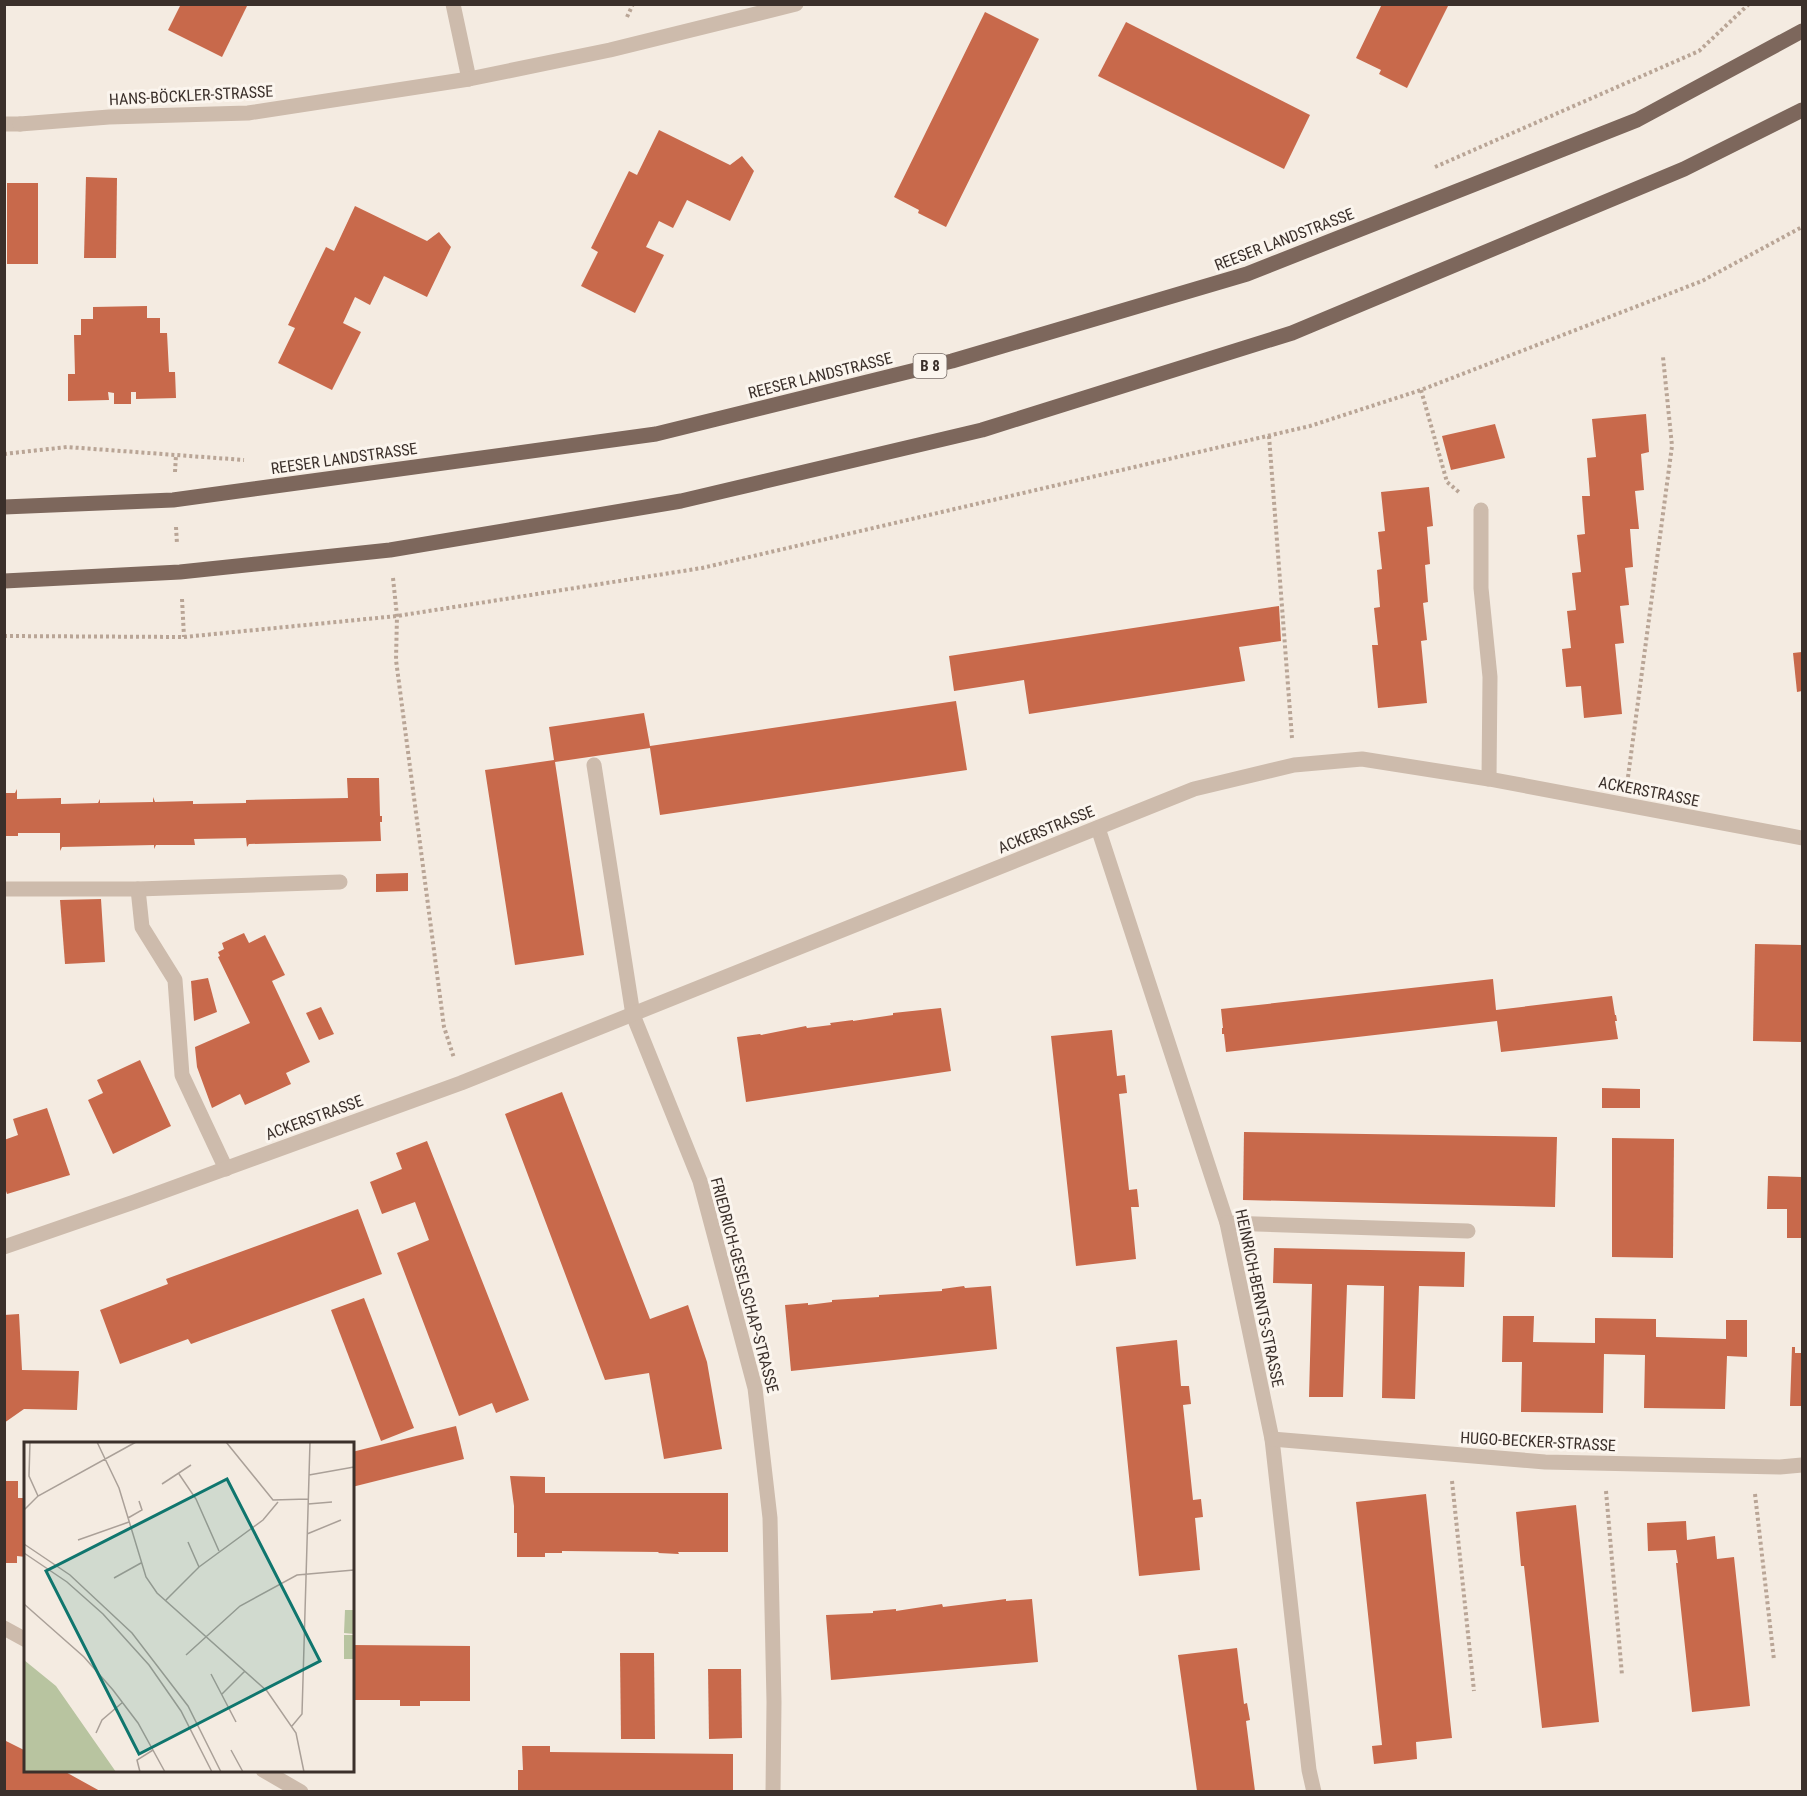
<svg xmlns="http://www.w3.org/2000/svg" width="1807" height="1796" viewBox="0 0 1807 1796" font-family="'Roboto Condensed',sans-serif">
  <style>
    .building { fill: #c8694b }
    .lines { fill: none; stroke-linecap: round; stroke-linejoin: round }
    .path { stroke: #b9a596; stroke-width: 4; stroke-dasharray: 3 3; stroke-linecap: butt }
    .service { stroke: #cdbbac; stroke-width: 15 }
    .minor { stroke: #cdbbac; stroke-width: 15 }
    .primary { stroke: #7d675c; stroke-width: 15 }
    .labels { text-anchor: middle; stroke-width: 6; stroke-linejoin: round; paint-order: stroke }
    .shield { fill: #fbf5ee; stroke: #756b66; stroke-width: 1.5 }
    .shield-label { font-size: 15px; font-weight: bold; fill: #3b302b }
    .street-label { font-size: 16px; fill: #3b302b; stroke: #fbf5ee }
    .inset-road { fill: none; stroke: #aaa098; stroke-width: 1.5 }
    .view { fill: #0f766e; fill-opacity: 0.15; stroke: #0f766e; stroke-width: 3 }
    .inset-edge { fill: none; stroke: #3b302b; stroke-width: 3 }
  </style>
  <rect width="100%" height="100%" fill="#f4ebe1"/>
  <g class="building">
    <polygon points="181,4 248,4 222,57 168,30"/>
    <polygon points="1382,4 1449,4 1407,88 1379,74 1381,70 1356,58"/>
    <polygon points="985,12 1039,39 946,227 918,213 919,210 894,197"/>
    <polygon points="1126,22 1310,115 1284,169 1098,76"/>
    <polygon points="659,130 730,165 742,156 754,171 730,221 687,200 673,228 659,221 646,247 664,255 635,313 581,286 598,252 591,248 629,171 637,175"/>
    <polygon points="86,177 117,178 116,258 84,258"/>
    <rect x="7" y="183" width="31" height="81"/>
    <polygon points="355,206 427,241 439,232 451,247 427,297 384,276 370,305 355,297 343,323 361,332 332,390 278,363 295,328 288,325 326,247 334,251"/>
    <polygon points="147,306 147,318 160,318 160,333 167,333 169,372 175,372 176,398 136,399 136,392 131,392 131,404 114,404 114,393 108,392 109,400 68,401 68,374 75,374 74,335 81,335 81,319 93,319 93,307"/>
    <polygon points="1646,414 1649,452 1641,454 1644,490 1635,491 1639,529 1630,529 1633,567 1625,568 1629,605 1620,606 1624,643 1615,644 1622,714 1584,718 1581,686 1566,687 1562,649 1571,648 1567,611 1576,610 1572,573 1581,572 1577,535 1585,534 1582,496 1590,496 1587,458 1596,457 1592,419"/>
    <polygon points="1495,424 1505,458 1451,470 1442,436"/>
    <polygon points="1429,487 1433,526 1427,527 1430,564 1425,565 1428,602 1423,603 1427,640 1421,641 1427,703 1378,708 1372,645 1378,645 1374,608 1380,607 1377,570 1382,569 1378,532 1385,531 1381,492"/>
    <polygon points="1279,606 1281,641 1239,647 1245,681 1029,714 1024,680 954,691 949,656"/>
    <polygon points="1802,652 1802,691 1797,692 1793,653"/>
    <polygon points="956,701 967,770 660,815 650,748 555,762 584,955 515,965 485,770 554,760 549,727 644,713 650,746"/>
    <polygon points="347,778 379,778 380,816 382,816 382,822 380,822 381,841 249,844 247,847 246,838 194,839 195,845 156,845 154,849 154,845 62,847 60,851 60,833 18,833 18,836 4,836 4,793 15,793 17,789 17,799 61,798 61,804 98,803 100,799 100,803 153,802 153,797 155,802 193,801 193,804 246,803 246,800 348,798"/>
    <polygon points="408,873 408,891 376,892 376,874"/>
    <polygon points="101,899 105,962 65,964 60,900"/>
    <polygon points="244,933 249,943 265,935 285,975 272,981 310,1062 286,1073 291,1084 245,1105 240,1094 212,1108 197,1067 195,1047 250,1023 218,957 220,956 218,952 224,949 222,943"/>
    <polygon points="1755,944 1802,945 1802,1042 1753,1041"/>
    <polygon points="208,978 217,1012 194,1021 191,981"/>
    <polygon points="1493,979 1496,1010 1612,996 1615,1015 1616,1015 1617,1021 1615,1021 1618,1039 1501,1052 1497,1021 1226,1052 1224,1034 1222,1034 1222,1028 1223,1028 1221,1009"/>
    <polygon points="321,1007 334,1034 319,1040 306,1013"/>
    <polygon points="941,1008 951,1071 746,1102 737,1037 760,1034 761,1035 806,1026 807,1028 831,1025 830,1023 853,1020 853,1021 893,1015 893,1013"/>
    <polygon points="1112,1030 1117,1076 1125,1075 1127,1093 1119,1094 1129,1190 1137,1189 1139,1207 1131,1207 1136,1259 1076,1266 1051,1036"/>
    <polygon points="140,1060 171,1126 113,1154 88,1100 103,1093 97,1080"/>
    <polygon points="1602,1088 1640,1089 1640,1108 1602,1108"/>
    <polygon points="562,1092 650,1319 688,1305 707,1362 722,1449 664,1459 649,1373 605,1380 505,1114"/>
    <polygon points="47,1108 70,1175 7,1194 4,1185 4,1140 18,1135 13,1119"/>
    <polygon points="1244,1132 1557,1137 1555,1207 1243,1200"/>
    <polygon points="1612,1138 1674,1139 1673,1258 1612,1257"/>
    <polygon points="427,1141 529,1400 496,1413 492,1403 459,1416 397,1253 429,1240 415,1202 382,1214 370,1182 402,1169 396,1153"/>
    <polygon points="1768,1176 1802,1177 1802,1238 1787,1238 1787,1209 1767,1209"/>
    <polygon points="358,1209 382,1274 191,1344 188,1339 120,1364 100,1310 168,1284 166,1279"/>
    <polygon points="1274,1248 1465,1252 1464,1287 1419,1286 1415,1399 1382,1398 1384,1286 1347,1285 1343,1397 1309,1397 1312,1284 1273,1283"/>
    <polygon points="964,1286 965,1288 991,1286 997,1349 791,1371 785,1305 808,1303 808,1305 832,1302 832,1300 879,1297 879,1295 942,1291 942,1289"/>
    <polygon points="364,1298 414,1428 381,1441 331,1310"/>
    <polygon points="19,1314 22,1370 79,1371 77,1410 24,1409 4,1423 4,1315"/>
    <polygon points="1503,1316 1534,1316 1533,1342 1595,1343 1595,1318 1656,1319 1656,1337 1726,1339 1726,1320 1747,1320 1747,1357 1727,1356 1725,1409 1644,1408 1645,1355 1604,1354 1603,1413 1521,1412 1522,1362 1502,1362"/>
    <polygon points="1177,1340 1181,1386 1189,1386 1191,1404 1183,1405 1193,1500 1201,1499 1203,1517 1195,1518 1200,1570 1139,1576 1116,1347"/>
    <polygon points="1792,1347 1795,1347 1795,1353 1802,1353 1802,1406 1790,1406"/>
    <polygon points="456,1426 464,1459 352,1487 352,1452"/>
    <polygon points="510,1476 545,1477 545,1493 728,1493 728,1552 678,1552 679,1554 658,1553 659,1552 562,1551 562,1553 545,1553 545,1557 517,1557 517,1533 514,1533 514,1506"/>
    <polygon points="4,1481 18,1481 18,1498 26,1498 26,1557 17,1556 17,1563 4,1563"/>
    <polygon points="1426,1494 1452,1738 1416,1742 1417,1759 1374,1764 1372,1746 1382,1745 1356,1502"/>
    <polygon points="1576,1505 1599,1722 1542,1728 1524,1566 1521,1566 1516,1512"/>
    <polygon points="1686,1521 1687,1540 1715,1536 1717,1559 1734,1557 1750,1706 1692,1712 1676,1563 1678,1563 1676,1550 1648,1551 1647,1523"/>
    <polygon points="1006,1599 1006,1601 1032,1599 1038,1662 831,1680 826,1615 873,1613 873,1611 896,1609 896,1611 942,1604 943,1607"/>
    <polygon points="352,1645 470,1646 470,1701 420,1701 420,1706 400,1706 400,1700 352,1700"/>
    <polygon points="1237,1648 1244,1704 1247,1703 1250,1720 1246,1721 1255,1791 1197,1791 1178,1655"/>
    <polygon points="620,1653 654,1653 655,1739 621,1739"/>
    <polygon points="708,1669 741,1669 742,1738 709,1739"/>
    <polygon points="4,1740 26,1751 26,1770 62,1770 100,1791 4,1791"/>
    <polygon points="522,1746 550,1746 550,1752 733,1754 733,1791 518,1791 518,1770 523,1770"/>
  </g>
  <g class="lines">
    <g class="path">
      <polyline points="627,17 633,4"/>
      <polyline points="1435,167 1699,51 1749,4"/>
      <polyline points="1421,390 1447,482 1460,493"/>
      <polyline points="1269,436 1292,738"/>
      <polyline points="4,454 67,447 244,460"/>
      <polyline points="175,472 176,455"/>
      <polyline points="176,527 177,544"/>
      <polyline points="393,578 397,616 396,660 444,1027 454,1058"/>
      <polyline points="182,599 184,637"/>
      <polyline points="4,636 184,637 397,616 702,568 1310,426 1421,390 1702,281 1802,227"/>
      <polyline points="1628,777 1672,446 1663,357"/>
      <polyline points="1452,1481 1474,1691"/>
      <polyline points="1606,1491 1622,1675"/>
      <polyline points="1755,1494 1774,1660"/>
    </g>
    <g class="service">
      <polyline points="4,124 20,124"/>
      <polyline points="594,765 633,1015"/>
      <polyline points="4,889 138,889 340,882"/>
      <polyline points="138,889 142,927 175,980 182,1075 226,1169"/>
    </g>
    <g class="minor">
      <polyline points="453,4 469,79"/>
      <polyline points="20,124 109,117 248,113 469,79 610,50 796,4"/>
      <polyline points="1481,510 1481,588 1490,677 1489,779"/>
      <polyline points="1098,828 1227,1223 1272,1439 1309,1770 1314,1792"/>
      <polyline points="633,1015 700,1181 755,1388 770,1518 774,1702 773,1792"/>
      <polyline points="1227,1223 1468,1231"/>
      <polyline points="4,1247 134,1202 461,1083 1194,789 1294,765 1362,759 1489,779 1802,838"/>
      <polyline points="1272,1439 1545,1462 1780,1467 1802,1465"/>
      <polyline points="4,1628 26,1640"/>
      <polyline points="263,1770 301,1792"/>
    </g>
    <g class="primary">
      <polyline points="4,507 173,500 656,434 952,361 1247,274 1637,120 1802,31"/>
      <polyline points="4,581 180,572 390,550 681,501 982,430 1292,333 1684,169 1802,110"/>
    </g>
  </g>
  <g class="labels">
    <rect class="shield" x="913.5" y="354" width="33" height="24" rx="4.5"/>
    <g class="shield-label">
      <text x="930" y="371">B 8</text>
    </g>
    <g class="street-label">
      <text transform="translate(191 95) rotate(-3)" y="6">HANS-BÖCKLER-STRASSE</text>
      <text transform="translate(1284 239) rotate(-21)" y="6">REESER LANDSTRASSE</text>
      <text transform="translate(820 375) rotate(-14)" y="6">REESER LANDSTRASSE</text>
      <text transform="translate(344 458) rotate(-8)" y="6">REESER LANDSTRASSE</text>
      <text transform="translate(1649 791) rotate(11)" y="6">ACKERSTRASSE</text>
      <text transform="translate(1046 829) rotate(-22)" y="6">ACKERSTRASSE</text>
      <text transform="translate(314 1117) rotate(-20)" y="6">ACKERSTRASSE</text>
      <text transform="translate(745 1285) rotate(75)" y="6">FRIEDRICH-GESELSCHAP-STRASSE</text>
      <text transform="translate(1260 1298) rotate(78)" y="6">HEINRICH-BERNTS-STRASSE</text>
      <text transform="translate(1538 1441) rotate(3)" y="6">HUGO-BECKER-STRASSE</text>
    </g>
  </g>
  <g transform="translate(24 1442)">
    <rect width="330" height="330" fill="#f4ebe1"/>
    <path d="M321,168H330V192L320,191ZM320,193H330V217H320ZM0,218L32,244L92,330H0Z" fill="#b8c4a0"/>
    <path class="inset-road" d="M6,0L5,34L14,54M73,0L95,46L122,135L133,151L243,249L272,291L280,330M202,0L249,58L284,57M155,32L172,57L195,109M285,33L330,25M138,42L167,23M284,62L308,60M0,68L14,54L112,0M104,76L118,68L115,59M283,92L317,78M54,98L105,80M164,100L175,125M0,102L46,133L108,191L164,264L197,330M0,111L43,140L79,172L125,223L157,269L188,330M90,136L117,121M142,158L175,125L239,78L254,60M0,162L60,215L89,248L114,281L141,330M162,213L216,164L273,133L330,128M187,232L212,280M198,252L221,229M268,284L278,272L286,0M72,291L78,278L99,260M207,308L219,330M116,330L113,318L129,308"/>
    <path class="view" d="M203,37L296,219L115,312L22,129Z"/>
    <rect width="330" height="330" class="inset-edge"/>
  </g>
  <rect width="1807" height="1796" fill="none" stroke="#3b302b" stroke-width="12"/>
</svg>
